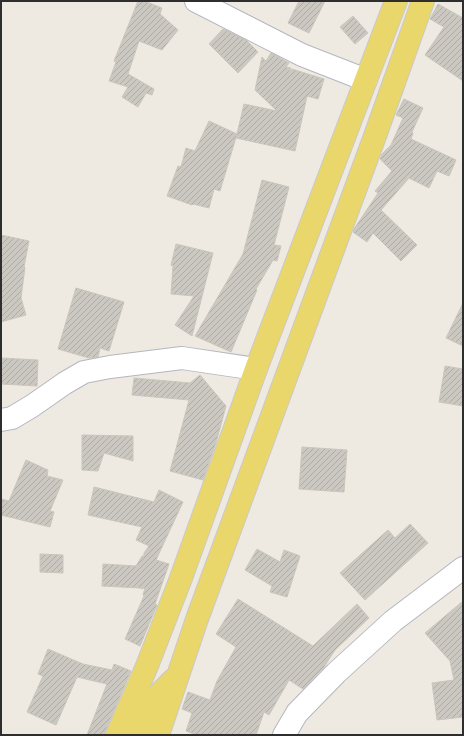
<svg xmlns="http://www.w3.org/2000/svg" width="464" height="736" viewBox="0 0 464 736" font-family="'PT Sans',sans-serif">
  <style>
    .building { fill: url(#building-hatch); stroke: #cac6bb }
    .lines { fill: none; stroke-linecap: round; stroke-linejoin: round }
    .minor-casing { stroke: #b5b6c0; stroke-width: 24 }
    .major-casing { stroke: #c9c9c9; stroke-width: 24 }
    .minor { stroke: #fff; stroke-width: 22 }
    .major { stroke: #ead76b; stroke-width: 22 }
  </style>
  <defs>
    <pattern id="building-hatch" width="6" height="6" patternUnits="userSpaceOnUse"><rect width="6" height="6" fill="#cac8c0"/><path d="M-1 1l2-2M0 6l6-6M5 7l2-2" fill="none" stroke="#aeaca5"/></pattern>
  </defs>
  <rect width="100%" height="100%" fill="#eeeae2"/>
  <g class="building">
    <polygon points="138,1 144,1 162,8 160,14 178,30 162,50 139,41 128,74 154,89 152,95 146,93 138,107 122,97 128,87 109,81 116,62 114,61"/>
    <polygon points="299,1 325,1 309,33 288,23"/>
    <polygon points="438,4 463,18 463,81 425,55 444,27 430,19"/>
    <polygon points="353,16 368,33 355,44 340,27"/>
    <polygon points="223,29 246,40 258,52 238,73 209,44"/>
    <polygon points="271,53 289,63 286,67 291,68 289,72 292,69 324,79 318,99 307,96 295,151 236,138 244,104 277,111 255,90 262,57 266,61"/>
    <polygon points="404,99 423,108 412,132 413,133 411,139 456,160 449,176 437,171 429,188 409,178 381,210 417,245 401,261 373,233 367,242 353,232 354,229 378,193 375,191 392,171 380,159 382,154 391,145 403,118 396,115"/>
    <polygon points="209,121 237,134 220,191 214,189 209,208 193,204 192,205 167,196 178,166 181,167 186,148 195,151"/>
    <polygon points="262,180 289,187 274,245 281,246 277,261 273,260 256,289 257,290 231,352 195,336 243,254"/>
    <polygon points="1,235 29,241 24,267 25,267 21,298 26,315 1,322"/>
    <polygon points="176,244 213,253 192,336 175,325 194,296 171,294 173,266 171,265"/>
    <polygon points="76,288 124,302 109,351 100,348 98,357 89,358 58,349"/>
    <polygon points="463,303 463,346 446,338"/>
    <polygon points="1,358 38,360 37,386 1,384"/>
    <polygon points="445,366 463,369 463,406 439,402"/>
    <polygon points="200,375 226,406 216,443 203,480 170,471 189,400 132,395 134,378 190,383"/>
    <polygon points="82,435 133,436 133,461 104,453 98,471 82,470"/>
    <polygon points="302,447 347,450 344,492 299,489"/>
    <polygon points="26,460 48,470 47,476 63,480 50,511 54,512 50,527 1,515 1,499 9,501"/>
    <polygon points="94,487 154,502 159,490 183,502 156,560 169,564 155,604 157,605 140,646 125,639 144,596 143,595 145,588 143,588 143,589 140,588 102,586 103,564 136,566 142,556 144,556 144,553 149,546 136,540 142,527 88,515"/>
    <polygon points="410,524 428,543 365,600 340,573 388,530 395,538"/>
    <polygon points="257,549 280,562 284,550 300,556 287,597 270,592 272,586 245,570"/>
    <polygon points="40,554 63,555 63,573 40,572"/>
    <polygon points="238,599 313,646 357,604 369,618 335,650 324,667 303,689 289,680 269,715 264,712 256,735 197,735 186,731 192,713 182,709 188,692 210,700 217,681 236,647 216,634"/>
    <polygon points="463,601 463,717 437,720 432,683 454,680 450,661 425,633"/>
    <polygon points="48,649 83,664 112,670 114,664 131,671 106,730 105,735 87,735 107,684 77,677 56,725 27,712 43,676 38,674"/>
  </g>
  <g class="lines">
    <defs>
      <g id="minor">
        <polyline points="196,1 302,55 366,80"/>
        <polyline points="1,420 12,418 32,406 65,383 84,372 110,367 182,358 256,369"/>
        <polyline points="284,735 297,713 336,673 393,621 463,568"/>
      </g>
      <g id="major">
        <polyline points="117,735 147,666 181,578 256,369 348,127 396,1"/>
        <polyline points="137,735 145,712 158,695 173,680"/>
        <polyline points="158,735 197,619 375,136 423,1"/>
      </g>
    </defs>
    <use href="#minor" class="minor-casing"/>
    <use href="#major" class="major-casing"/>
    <use href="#minor" class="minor"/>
    <use href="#major" class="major"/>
  </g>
  <rect width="464" height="736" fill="none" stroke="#2e2e2e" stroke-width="4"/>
</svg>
